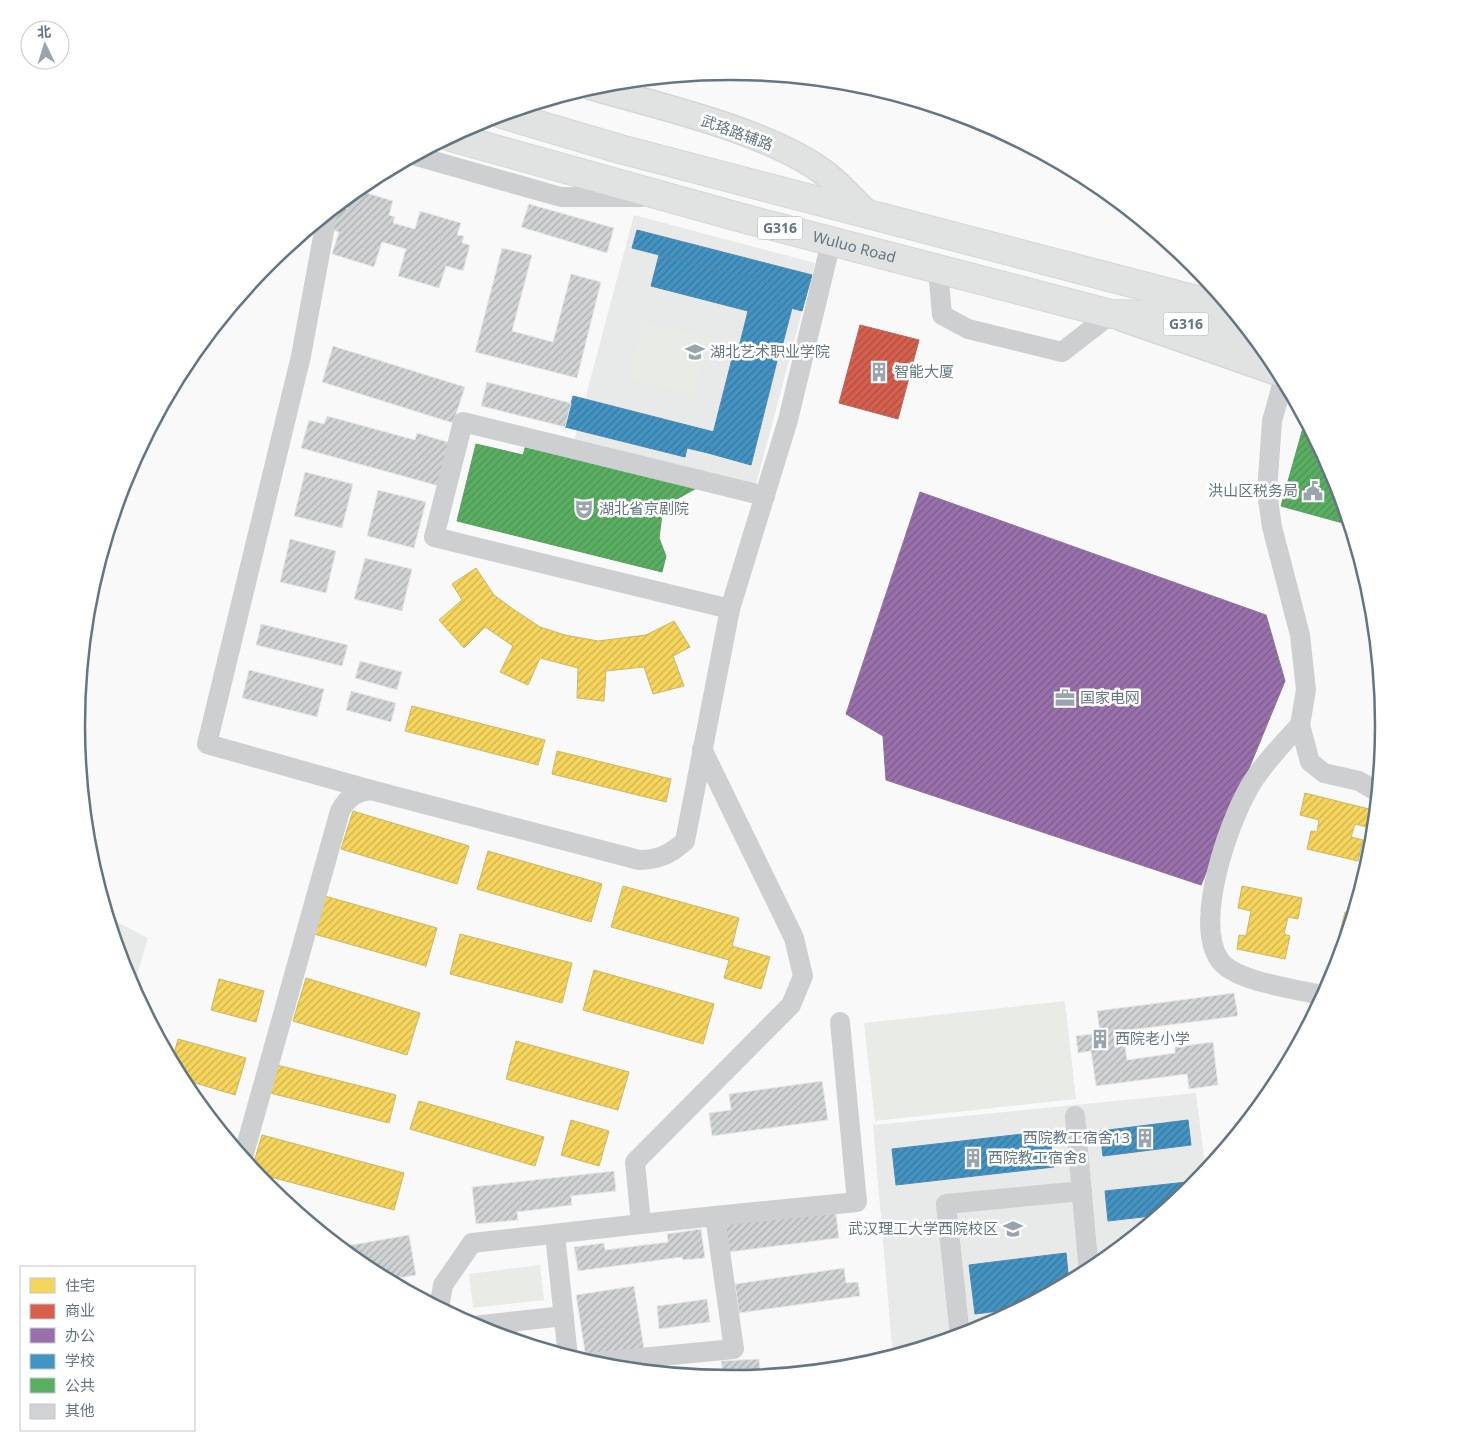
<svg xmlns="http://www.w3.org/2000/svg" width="1462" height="1451" viewBox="0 0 1462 1451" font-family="'Noto Sans','Noto Sans SC',sans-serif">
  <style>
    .built { fill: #e8e9e9 }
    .park { fill: #e8ebe6 }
    .homes { fill: url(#homes-hatch); stroke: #cab868 }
    .shops { fill: url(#shops-hatch); stroke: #b4675d }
    .offices { fill: url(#offices-hatch); stroke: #89729f }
    .schools { fill: url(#schools-hatch); stroke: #4d8ab0 }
    .public { fill: url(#public-hatch); stroke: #5d9d6b }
    .building { fill: url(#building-hatch); stroke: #e8e8e8 }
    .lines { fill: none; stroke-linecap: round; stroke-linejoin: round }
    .major-casing { stroke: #d5d6d7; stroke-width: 28 }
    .highway-casing { stroke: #d5d6d6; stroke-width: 30 }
    .minor { stroke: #cecfd0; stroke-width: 20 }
    .major { stroke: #e1e2e2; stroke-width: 25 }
    .highway { stroke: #e1e2e2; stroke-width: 28 }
    .labels { text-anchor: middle; stroke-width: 5; stroke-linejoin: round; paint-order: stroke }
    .shield { fill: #fff; stroke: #939fa8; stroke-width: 1 }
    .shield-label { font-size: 14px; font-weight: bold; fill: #657683 }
    .street-label { font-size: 15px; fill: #657683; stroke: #fff }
    .poi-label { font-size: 15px; fill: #657683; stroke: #fff; text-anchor: start }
    .rim { fill: none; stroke: #657683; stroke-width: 2.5 }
  </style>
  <defs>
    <pattern id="homes-hatch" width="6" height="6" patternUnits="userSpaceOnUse" patternTransform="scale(1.25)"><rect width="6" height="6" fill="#f6d55c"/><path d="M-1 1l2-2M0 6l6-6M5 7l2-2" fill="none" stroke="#cbb151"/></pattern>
    <pattern id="shops-hatch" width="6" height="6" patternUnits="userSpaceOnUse" patternTransform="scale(1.25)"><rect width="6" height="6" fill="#d6604d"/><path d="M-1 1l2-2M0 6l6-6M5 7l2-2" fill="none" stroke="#a85144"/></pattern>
    <pattern id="offices-hatch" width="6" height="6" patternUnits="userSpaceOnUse" patternTransform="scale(1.25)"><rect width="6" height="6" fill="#9970ab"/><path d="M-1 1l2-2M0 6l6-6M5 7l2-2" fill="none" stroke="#7a5d8a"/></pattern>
    <pattern id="schools-hatch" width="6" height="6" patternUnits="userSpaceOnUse" patternTransform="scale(1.25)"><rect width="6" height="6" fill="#4393c3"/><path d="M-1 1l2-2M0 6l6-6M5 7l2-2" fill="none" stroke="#3a779c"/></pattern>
    <pattern id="public-hatch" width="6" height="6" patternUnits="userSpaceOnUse" patternTransform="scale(1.25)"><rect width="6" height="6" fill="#5aae61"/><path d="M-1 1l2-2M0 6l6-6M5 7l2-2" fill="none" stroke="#4e9255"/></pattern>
    <pattern id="building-hatch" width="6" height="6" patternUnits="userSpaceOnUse" patternTransform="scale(1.25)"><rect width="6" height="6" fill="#d0d2d3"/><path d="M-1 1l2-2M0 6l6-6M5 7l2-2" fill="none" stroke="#acafb1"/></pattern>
  </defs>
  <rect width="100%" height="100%" fill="#f9f9f9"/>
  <g class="built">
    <polygon points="634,215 815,263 755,488 574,441"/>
    <polygon points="109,918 148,938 133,988 126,976"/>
    <polygon points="1196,1093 1206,1173 1193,1188 1094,1270 981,1330 893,1357 873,1125"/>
  </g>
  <g class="park">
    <polygon points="642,321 709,337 695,395 628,379"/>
    <polygon points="1065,1001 1076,1099 875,1121 864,1023"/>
    <polygon points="540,1265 544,1300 473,1308 469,1274"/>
  </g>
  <g class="homes">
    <polygon points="476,568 494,595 513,609 540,627 565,635 598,641 646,635 674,621 690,647 673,656 684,686 653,694 644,667 606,671 604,701 577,698 578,668 540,658 528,685 500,672 513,646 485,627 464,648 439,620 462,600 452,584"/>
    <polygon points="412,706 545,740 538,765 405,731"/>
    <polygon points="557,751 671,779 666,802 552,774"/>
    <polygon points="1305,793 1377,811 1375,829 1355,824 1351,837 1363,840 1358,861 1307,849 1311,831 1317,832 1319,820 1300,815"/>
    <polygon points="353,811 469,846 457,884 341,849"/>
    <polygon points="488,851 602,884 591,922 477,889"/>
    <polygon points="623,886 739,918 732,946 770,957 761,989 724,978 729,960 611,927"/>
    <polygon points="1242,886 1302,898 1298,919 1288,917 1284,934 1290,936 1285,959 1237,949 1239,935 1246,936 1251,911 1238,908"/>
    <polygon points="325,896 437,928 426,966 314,934"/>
    <polygon points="1345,912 1354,914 1348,934 1340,932"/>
    <polygon points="460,934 572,963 562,1003 450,974"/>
    <polygon points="594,970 714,1004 703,1044 583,1010"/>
    <polygon points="306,978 420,1013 407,1055 293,1021"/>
    <polygon points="219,979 264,991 256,1022 211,1010"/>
    <polygon points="178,1039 246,1058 235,1095 182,1079 172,1061"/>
    <polygon points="516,1041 629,1072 618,1110 506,1079"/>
    <polygon points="277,1065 396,1095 389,1123 270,1093"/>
    <polygon points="419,1101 544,1137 535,1166 410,1129"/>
    <polygon points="571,1120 609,1131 599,1166 561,1155"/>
    <polygon points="262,1135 404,1173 394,1210 256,1173 252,1169"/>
  </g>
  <polygon class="shops" points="860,325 919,340 898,419 839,403"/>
  <polygon class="offices" points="920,492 1266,615 1285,681 1201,885 886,780 883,736 846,714"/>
  <g class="schools">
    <polygon points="637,230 812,275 802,311 776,304 781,286 632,248"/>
    <polygon points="659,255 781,286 776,304 792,308 779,358 739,347 748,311 651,286"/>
    <polygon points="735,347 778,357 751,465 708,453"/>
    <polygon points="573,396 714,432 708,453 687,448 685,457 565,427"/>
    <polygon points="1188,1120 1191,1145 1103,1156 1100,1131"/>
    <polygon points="1049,1131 1054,1167 896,1185 892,1149"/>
    <polygon points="1196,1181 1193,1188 1160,1215 1108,1221 1105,1191"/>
    <polygon points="1066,1253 1069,1283 1023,1308 975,1314 969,1265"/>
  </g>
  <g class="public">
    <polygon points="1303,428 1311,430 1336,475 1350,525 1281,506"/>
    <polygon points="527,442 702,485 677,499 662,515 659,538 666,556 662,572 457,521 476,444 523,455"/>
  </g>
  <g class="building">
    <polygon points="357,190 393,201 389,215 395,217 393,223 415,229 420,211 461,223 457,235 464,236 462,243 470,245 463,271 446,266 439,288 398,276 406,249 382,242 374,267 332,254 339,232 329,229 335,208 338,206 347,209 352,195"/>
    <polygon points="529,204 614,228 607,253 521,227"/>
    <polygon points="502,248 532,255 512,331 553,342 571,274 601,282 577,378 475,352"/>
    <polygon points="333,346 465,387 453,423 322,382"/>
    <polygon points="487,382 571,403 565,427 481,406"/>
    <polygon points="327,416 415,440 417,433 451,443 439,486 301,448 309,420 324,424"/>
    <polygon points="305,472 353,484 342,528 294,516"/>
    <polygon points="378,490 426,502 414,548 367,536"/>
    <polygon points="290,539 336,551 326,593 280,582"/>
    <polygon points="365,558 412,569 402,611 354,599"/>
    <polygon points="261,624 348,645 342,666 256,645"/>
    <polygon points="360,661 402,672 397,690 355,678"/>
    <polygon points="249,670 324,689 317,717 242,698"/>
    <polygon points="351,691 396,703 391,722 346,710"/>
    <polygon points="1234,993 1238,1016 1123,1031 1127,1060 1175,1053 1175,1047 1213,1042 1218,1085 1189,1089 1187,1074 1096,1086 1091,1051 1078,1053 1076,1036 1100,1033 1097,1011"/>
    <polygon points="822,1081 828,1120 712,1136 709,1113 731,1110 729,1094"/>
    <polygon points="614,1171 616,1191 571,1196 572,1205 517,1212 518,1220 476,1224 472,1187"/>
    <polygon points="835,1206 839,1238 729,1252 724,1220"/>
    <polygon points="701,1229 705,1258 683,1260 682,1257 578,1271 574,1247 604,1243 605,1250 668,1242 667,1234"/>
    <polygon points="409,1235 416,1275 387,1280 367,1269 340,1247"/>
    <polygon points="844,1268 846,1283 858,1282 860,1296 739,1313 735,1284"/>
    <polygon points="634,1286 644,1349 586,1358 576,1295"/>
    <polygon points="707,1299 710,1322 659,1329 657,1306"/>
    <polygon points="517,1330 519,1341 493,1334"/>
    <polygon points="759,1359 761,1377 724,1379 721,1361"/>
  </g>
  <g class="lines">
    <defs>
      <g id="major">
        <path d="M592,87C659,106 773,132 827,175C841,186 853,199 865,212"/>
        <polyline points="1122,318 1282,374"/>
      </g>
      <g id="highway">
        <polyline points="502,114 620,149 1231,309"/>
        <path id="s1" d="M451,137L742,218L1111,314L1150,315L1259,343"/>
      </g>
    </defs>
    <use href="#major" class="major-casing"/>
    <use href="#highway" class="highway-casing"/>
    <g class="minor">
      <polyline points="416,156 561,197 641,197"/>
      <polyline points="327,215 301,356 207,744 371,790"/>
      <polyline points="938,269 942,315 968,329 1062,352 1111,314"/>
      <polyline points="1284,378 1272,421 1267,492 1272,527 1300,635 1306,690 1300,725 1310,762 1324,773 1359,781 1379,793"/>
      <polyline points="730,609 434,537 463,422 765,496"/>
      <path d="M1300,725C1284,742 1268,759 1255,778C1231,813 1193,920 1219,959C1233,982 1298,989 1325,996"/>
      <polyline points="1075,1116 1089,1273"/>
      <path d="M243,1157L340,811C348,797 355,792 371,790L639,860C658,860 671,854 685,841L730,609L788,420L831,242"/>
      <polyline points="715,1216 857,1202 840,1022"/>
      <polyline points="555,1234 568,1357"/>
      <polyline points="439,1308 443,1285 472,1243 641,1224"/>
      <polyline points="473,1326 564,1316"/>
      <polyline points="960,1336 946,1204 1082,1191"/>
      <polyline points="588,1363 734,1349 715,1216 641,1224 635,1162 791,1005 803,976 794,938 702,749"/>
    </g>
    <use href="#major" class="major"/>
    <use href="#highway" class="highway"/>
  </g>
  <defs>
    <symbol id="university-bare" viewBox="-9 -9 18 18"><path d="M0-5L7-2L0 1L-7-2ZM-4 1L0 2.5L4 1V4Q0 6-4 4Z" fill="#99a4ac" stroke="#fff" stroke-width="2.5" paint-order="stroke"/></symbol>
    <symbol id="building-bare" viewBox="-9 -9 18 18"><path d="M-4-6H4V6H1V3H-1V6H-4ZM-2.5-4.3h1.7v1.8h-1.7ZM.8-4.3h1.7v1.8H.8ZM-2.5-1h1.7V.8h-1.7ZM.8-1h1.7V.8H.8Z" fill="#99a4ac" stroke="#fff" stroke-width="2.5" paint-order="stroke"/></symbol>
    <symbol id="civic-bare" viewBox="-9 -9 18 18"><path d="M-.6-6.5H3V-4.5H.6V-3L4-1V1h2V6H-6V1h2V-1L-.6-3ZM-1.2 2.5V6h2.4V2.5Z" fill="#99a4ac" stroke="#fff" stroke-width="2.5" paint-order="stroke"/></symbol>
    <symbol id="theatre-bare" viewBox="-9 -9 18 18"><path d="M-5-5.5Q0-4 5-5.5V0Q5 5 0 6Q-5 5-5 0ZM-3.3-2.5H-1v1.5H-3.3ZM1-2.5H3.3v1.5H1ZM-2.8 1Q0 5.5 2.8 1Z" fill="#99a4ac" stroke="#fff" stroke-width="2.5" paint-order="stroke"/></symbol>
    <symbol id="office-bare" viewBox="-9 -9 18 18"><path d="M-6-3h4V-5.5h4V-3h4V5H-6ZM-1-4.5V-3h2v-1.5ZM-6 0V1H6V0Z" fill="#99a4ac" stroke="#fff" stroke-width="2.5" paint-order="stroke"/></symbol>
  </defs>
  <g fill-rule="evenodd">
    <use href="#university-bare" x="681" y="338" width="28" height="28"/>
    <use href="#building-bare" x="865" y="358" width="28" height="28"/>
    <use href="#civic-bare" x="1299" y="477" width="28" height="28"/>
    <use href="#theatre-bare" x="570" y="495" width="28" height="28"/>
    <use href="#office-bare" x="1051" y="684" width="28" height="28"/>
    <use href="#building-bare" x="1086" y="1025" width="28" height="28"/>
    <use href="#building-bare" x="1131" y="1124" width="28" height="28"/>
    <use href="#building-bare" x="959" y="1144" width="28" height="28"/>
    <use href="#university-bare" x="999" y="1215" width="28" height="28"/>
  </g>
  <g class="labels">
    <g class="shield">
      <rect x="757.5" y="216.5" width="45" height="23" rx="4"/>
      <rect x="1163.5" y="312.5" width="45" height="23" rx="4"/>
    </g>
    <g class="shield-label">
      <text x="780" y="233">G316</text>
      <text x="1186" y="329">G316</text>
    </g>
    <g class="street-label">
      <text transform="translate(737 133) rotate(20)" y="5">武珞路辅路</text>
      <text dy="5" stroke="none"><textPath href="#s1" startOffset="418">Wuluo Road</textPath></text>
    </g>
    <g class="poi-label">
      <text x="710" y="357">湖北艺术职业学院</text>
      <text x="894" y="377">智能大厦</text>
      <text x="1298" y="496" text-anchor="end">洪山区税务局</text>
      <text x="599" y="514">湖北省京剧院</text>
      <text x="1080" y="703">国家电网</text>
      <text x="1115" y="1044">西院老小学</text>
      <text x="1130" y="1143" text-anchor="end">西院教工宿舍13</text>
      <text x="988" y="1163">西院教工宿舍8</text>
      <text x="998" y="1234" text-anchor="end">武汉理工大学西院校区</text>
    </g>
  </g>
  <path d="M0 0H1462V1451H0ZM85 725a645 645 0 1 1 1290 0a645 645 0 1 1-1290 0Z" fill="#fff" fill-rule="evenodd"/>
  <path class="rim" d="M85 725a645 645 0 1 1 1290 0a645 645 0 1 1-1290 0Z"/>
  <rect x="20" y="1266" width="175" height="165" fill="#ffffff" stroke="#c1c8cd"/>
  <rect x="30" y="1278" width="25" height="15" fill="#f6d55c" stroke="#c1c8cd"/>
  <text x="65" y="1291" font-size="15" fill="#657683">住宅</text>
  <rect x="30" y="1304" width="25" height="15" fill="#d6604d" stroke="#c1c8cd"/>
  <text x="65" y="1316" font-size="15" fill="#657683">商业</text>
  <rect x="30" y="1328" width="25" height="15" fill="#9970ab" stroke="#c1c8cd"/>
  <text x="65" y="1341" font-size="15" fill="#657683">办公</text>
  <rect x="30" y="1354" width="25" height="15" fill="#4393c3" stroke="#c1c8cd"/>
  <text x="65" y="1366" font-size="15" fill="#657683">学校</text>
  <rect x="30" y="1378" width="25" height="15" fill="#5aae61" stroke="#c1c8cd"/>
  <text x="65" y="1391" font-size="15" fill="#657683">公共</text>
  <rect x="30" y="1404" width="25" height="15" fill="#d0d2d3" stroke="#c1c8cd"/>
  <text x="65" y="1416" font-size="15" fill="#657683">其他</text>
  <g transform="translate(45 45) rotate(356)"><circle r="24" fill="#ffffff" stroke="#c1c8cd"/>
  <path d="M0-4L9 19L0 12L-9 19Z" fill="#99a4ac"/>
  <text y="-8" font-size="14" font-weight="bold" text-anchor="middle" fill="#657683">北</text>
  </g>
</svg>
